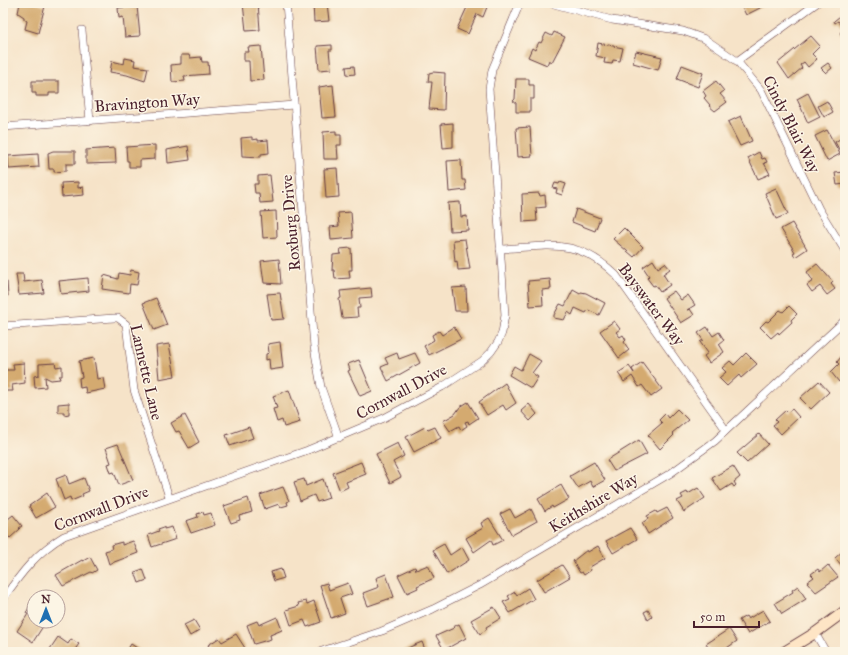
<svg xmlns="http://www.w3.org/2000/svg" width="848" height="655" viewBox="0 0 848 655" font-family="'IM FELL Great Primer',serif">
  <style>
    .building { fill: #d4aa70 }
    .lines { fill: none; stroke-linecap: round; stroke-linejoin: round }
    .street-casing { stroke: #643c43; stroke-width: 8 }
    .secondary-casing { stroke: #643c43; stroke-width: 12 }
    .street { stroke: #fff; stroke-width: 7 }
    .secondary { stroke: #fee5c5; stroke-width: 10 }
    .labels { text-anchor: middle; stroke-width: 3; stroke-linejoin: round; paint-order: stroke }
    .street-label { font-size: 16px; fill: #4a1f2b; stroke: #fcf5e5 }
  </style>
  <rect width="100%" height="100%" fill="#fcf5e5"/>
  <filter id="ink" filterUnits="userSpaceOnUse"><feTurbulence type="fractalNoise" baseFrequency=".025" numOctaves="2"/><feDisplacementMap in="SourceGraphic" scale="8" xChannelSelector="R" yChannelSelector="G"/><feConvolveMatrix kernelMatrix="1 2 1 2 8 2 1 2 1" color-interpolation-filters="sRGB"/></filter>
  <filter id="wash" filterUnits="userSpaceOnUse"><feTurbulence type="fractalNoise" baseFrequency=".012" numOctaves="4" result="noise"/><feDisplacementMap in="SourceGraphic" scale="16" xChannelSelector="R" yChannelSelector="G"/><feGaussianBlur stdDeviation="0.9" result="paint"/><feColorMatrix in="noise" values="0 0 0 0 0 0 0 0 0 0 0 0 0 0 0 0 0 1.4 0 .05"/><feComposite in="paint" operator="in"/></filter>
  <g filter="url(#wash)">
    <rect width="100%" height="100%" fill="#f6e3c8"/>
    <g id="blocks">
      <g class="building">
        <polygon points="20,3 34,3 45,6 38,33 25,29 27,21 24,19 24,17 18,13"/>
        <polygon points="243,3 258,3 260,30 246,31"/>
        <polygon points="313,3 327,3 329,21 314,22"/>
        <polygon points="469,3 478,3 487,7 483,17 477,14 468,34 457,29"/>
        <polygon points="740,3 770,3 746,15"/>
        <polygon points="137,6 140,36 125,37 123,17 119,18 118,8"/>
        <polygon points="845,12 845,39 840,33 844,28 838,21 835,23 834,21"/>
        <polygon points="554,32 565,37 552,62 549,60 547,65 528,57 532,48 535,50 539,42 541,43 546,33 552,36"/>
        <polygon points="811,36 820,46 812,54 817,59 808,67 804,62 800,65 802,68 789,79 778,63"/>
        <polygon points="598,43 623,48 620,61 613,60 612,64 604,63 605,58 596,56"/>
        <polygon points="332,45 332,50 329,50 331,69 319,70 317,46"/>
        <polygon points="261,46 264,80 250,81 249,61 244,61 244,52 249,52 248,47"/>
        <polygon points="636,51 662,57 658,70 633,63"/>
        <polygon points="181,55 189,55 190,58 201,57 202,62 208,62 209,74 184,76 185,81 172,82 171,65 181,64"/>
        <polygon points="125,58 135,60 134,66 148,68 145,81 127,75 110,72 112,61 124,64"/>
        <polygon points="828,63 832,68 826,73 821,68"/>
        <polygon points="682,65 703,73 698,87 677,79"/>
        <polygon points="354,66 355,74 347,75 346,67"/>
        <polygon points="433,72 445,73 444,110 429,109 432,82 428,82 429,73"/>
        <polygon points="516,79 529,79 529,85 534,85 534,99 530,99 530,112 516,112 516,103 513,101 515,99"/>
        <polygon points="32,81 59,81 59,93 49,93 49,96 36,96 36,93 32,93"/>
        <polygon points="716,81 724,91 720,94 727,102 715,111 709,106 710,105 704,98 706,96 703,91"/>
        <polygon points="333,85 336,117 322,118 319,87"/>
        <polygon points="808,93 820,117 808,123 797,99"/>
        <polygon points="827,101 833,112 824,117 818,106"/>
        <polygon points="741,116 752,141 740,146 728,122"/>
        <polygon points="453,123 453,147 443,148 441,124"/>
        <polygon points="530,127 532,156 518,157 516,128"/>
        <polygon points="827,130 840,154 827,161 815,136"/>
        <polygon points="336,131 336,135 341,135 341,145 337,145 338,159 324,159 323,132"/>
        <polygon points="252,137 252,140 258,139 258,141 268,140 269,153 261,154 261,157 242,156 241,138"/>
        <polygon points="843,137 845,148 840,151 835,142"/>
        <polygon points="155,145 155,159 140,160 140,167 129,167 129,161 127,161 126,147"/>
        <polygon points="188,146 190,160 168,163 167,150"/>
        <polygon points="115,148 116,163 86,164 86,150"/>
        <polygon points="53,151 75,151 75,164 66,164 66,171 54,172 54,169 49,169 48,153"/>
        <polygon points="759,152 762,159 765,158 767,162 764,163 770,174 758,179 748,158"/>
        <polygon points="38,154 39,167 9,169 8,156"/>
        <polygon points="461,160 462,180 465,180 466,190 449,192 447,161"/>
        <polygon points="337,168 339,197 326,198 324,169"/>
        <polygon points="845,172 845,184 837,185 835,173"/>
        <polygon points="270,175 273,202 260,203 259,193 255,193 254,184 258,184 258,176"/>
        <polygon points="78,182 78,188 83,187 84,195 62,197 61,183"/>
        <polygon points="560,182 566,184 562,195 556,193 557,189 553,188 555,183 559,184"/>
        <polygon points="776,188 788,214 776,219 765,193"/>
        <polygon points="539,193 540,196 545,195 546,207 536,208 537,221 523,222 522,194"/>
        <polygon points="460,202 461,217 467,216 468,230 450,231 448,203"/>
        <polygon points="576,209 600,218 595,231 572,222"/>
        <polygon points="276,211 277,237 263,238 261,212"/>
        <polygon points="351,212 353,238 331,240 330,227 339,226 338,213"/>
        <polygon points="792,223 807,249 795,257 793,253 795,252 781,229"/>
        <polygon points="624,228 643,247 634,257 613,239"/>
        <polygon points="465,239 470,269 458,270 457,261 455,262 453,240"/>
        <polygon points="351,248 352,270 349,270 350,278 335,279 334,270 332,270 333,255 341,254 340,249"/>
        <polygon points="279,259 281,284 264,283 261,261"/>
        <polygon points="653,260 658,268 665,263 670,269 663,274 670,285 660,292 655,285 653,286 647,278 649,276 643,267"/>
        <polygon points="817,264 833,282 831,284 835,289 827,295 820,286 812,292 807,285 813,281 807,272"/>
        <polygon points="131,270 139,272 137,285 130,284 129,293 102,289 104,275 118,279 119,273 130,275"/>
        <polygon points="16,274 23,274 24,282 42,280 44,293 19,295"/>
        <polygon points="88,278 89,291 61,294 59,281"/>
        <polygon points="550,279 551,289 542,290 543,305 530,306 528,281"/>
        <polygon points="3,282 7,282 8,296 3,296"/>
        <polygon points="466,287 467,311 455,311 452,288"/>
        <polygon points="371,288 372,297 359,298 360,308 357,308 358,317 342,318 339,299 341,298 340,291"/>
        <polygon points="573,290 580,294 581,292 586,293 605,303 599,315 588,310 586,313 575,308 572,315 568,312 564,320 554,318 554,315 560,304 565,306"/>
        <polygon points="674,291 681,300 688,295 695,305 687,310 690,309 694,315 681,323 664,298"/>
        <polygon points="280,293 284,319 271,320 267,294"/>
        <polygon points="156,298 167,325 154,330 143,303"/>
        <polygon points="789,306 797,314 791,320 792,322 779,334 778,332 771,338 760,327 766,321 768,322 780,310 783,312"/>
        <polygon points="614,321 620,329 616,332 620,337 623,335 626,340 624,342 629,350 619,358 600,331"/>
        <polygon points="454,327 461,339 429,355 424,346 434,340 432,335 439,331 442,335"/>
        <polygon points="707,327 713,336 719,332 724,340 719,344 724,352 709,363 704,356 708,353 700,342 703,340 698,333"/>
        <polygon points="280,342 283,368 270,370 269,359 266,360 266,354 269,353 268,344"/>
        <polygon points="169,344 175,376 159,379 156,346"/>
        <polygon points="397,353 399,359 415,353 420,363 388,381 381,367 388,364 385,358"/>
        <polygon points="746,353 757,364 741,378 739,375 727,386 719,378 726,372 722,368 730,361 734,365"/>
        <polygon points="529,354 541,361 532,373 538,377 531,388 509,375 514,366 521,370"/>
        <polygon points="841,357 845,360 845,376 839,382 831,372 839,364 837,362"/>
        <polygon points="94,358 97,379 103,378 105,389 86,393 85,387 80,388 79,378 82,377 79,361"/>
        <polygon points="359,360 372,391 360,396 348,371 350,370 348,364"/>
        <polygon points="642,362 662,389 651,397 642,385 639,387 632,376 624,382 618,373 629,366 634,373 632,369"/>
        <polygon points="24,363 25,383 12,385 13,391 5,391 5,385 3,385 3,370 14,370 13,364"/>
        <polygon points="55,363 56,367 62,366 62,376 59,376 60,379 51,380 45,377 46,387 35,388 34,376 39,375 39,364"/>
        <polygon points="819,381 829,392 811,409 800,398"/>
        <polygon points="505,383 516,403 506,410 503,405 487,415 479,402"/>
        <polygon points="289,390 300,422 284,427 282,420 277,422 273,409 277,408 273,396"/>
        <polygon points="468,402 478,418 469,424 468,421 465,422 467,426 461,430 459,426 450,431 443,421 455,414 460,407"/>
        <polygon points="69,403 69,414 64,415 64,412 58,412 58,404"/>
        <polygon points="529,404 537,414 530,421 521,411"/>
        <polygon points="677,409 688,420 672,433 674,435 660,449 648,435 662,423 659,420 665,414 668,418"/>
        <polygon points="792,409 799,417 781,434 773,425 777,422 775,420 786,410 788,412"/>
        <polygon points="185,415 199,442 189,448 179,431 176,432 171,423"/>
        <polygon points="249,427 253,438 230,446 226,435"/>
        <polygon points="425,427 428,430 435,427 441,438 414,452 406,437"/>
        <polygon points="759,434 768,444 747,463 737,453"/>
        <polygon points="639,440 647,454 614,471 607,460"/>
        <polygon points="398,443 404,456 393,462 401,477 390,483 376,454"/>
        <polygon points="118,444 133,480 119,485 114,472 111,473 108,464 111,463 106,448"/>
        <polygon points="361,462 366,474 346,482 348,487 340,491 333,473"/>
        <polygon points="594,462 605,480 593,487 590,481 578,488 570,476"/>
        <polygon points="733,466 740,477 734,482 736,485 734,487 732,484 721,491 712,478"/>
        <polygon points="66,475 69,484 84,478 89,491 82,494 83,496 71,501 70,497 64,500 56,479"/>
        <polygon points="304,479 306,486 323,479 329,498 317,502 314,495 300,501 294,482"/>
        <polygon points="561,485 569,499 553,508 552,506 545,511 538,499"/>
        <polygon points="283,487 289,501 287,502 288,505 281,507 279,504 265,509 260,495"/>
        <polygon points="698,488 705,498 684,512 677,501 683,498 681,495 687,492 688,494"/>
        <polygon points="47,493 55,507 36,518 29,506"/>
        <polygon points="248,498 252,512 239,516 240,520 231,523 224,506"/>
        <polygon points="667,508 673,518 648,534 642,523 648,519 647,516 656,511 657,513"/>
        <polygon points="510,509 515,518 531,509 537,521 512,535 500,514"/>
        <polygon points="203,512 204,515 211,513 215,525 191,533 186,521 198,517 197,514"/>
        <polygon points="13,515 22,526 19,528 20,529 10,538 8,536 5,538 3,536 3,523"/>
        <polygon points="489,518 503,540 493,545 491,540 474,552 466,538 483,528 481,523"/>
        <polygon points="164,527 164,529 172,527 176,539 152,547 148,535 159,531 158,529"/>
        <polygon points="630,528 637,539 613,553 606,541"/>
        <polygon points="133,541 138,553 109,564 105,551 112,549 111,545 122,542 122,545"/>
        <polygon points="444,544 450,555 462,547 469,560 447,574 433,550"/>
        <polygon points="598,546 605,558 590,567 591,570 584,575 582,572 580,573 573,561 587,550 588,552"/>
        <polygon points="845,549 845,569 835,558"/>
        <polygon points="90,557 97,570 92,573 91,572 63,586 56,575 82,560 83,561"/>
        <polygon points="428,565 434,578 417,586 418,588 407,593 398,575 415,567 416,570"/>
        <polygon points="562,565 570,577 544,592 537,580"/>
        <polygon points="828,565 838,577 816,592 807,582 814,577 811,574 818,569 820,572"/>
        <polygon points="143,569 147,580 139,583 135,572"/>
        <polygon points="281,569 284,578 274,581 271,572"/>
        <polygon points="386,574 394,597 368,606 363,593 379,587 376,578"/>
        <polygon points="327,583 329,590 348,583 352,594 340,598 345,613 331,618 320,585"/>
        <polygon points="798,586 806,599 782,614 775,603 793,592 792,590"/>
        <polygon points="528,588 534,599 510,613 503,602 510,599 508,596 515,592 517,595"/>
        <polygon points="34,599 34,621 41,621 45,623 33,642 17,631 28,614 26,613"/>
        <polygon points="306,601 307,604 314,601 321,622 307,627 304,620 291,625 286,610 299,606 298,603"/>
        <polygon points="494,607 501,618 486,627 487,629 480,634 471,620"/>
        <polygon points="648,610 652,617 648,620 644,612"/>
        <polygon points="763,610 770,621 748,634 739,620 746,616 748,619"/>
        <polygon points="277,617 282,630 270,635 271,639 254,644 247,625 257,621 259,625"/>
        <polygon points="194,620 200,630 190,636 184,625"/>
        <polygon points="459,624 466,638 444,650 436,636 454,628 453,627"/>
        <polygon points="729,629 737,641 721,652 711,652 706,644"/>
        <polygon points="236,634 245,648 238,652 212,652 208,645 219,638 222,642"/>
        <polygon points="58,637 68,644 71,639 79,644 76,648 82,652 54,652 50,649"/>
        <polygon points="422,642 426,652 400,652 412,646"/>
        <polygon points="131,644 140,650 139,652 126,652"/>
      </g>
    </g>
  </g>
  <g filter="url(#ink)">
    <use href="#blocks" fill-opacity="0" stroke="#643c43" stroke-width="1"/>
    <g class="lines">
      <defs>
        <g id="street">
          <polyline points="286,3 314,347 321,387 339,438"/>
          <polyline points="550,3 612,20 683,31 705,39 737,61 761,90 819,209 845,251"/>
          <polyline points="82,30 90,121"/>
          <polyline points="737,61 817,3"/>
          <polyline points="3,127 294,105"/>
          <path d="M500,249C550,246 577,237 616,275L726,430"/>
          <polyline points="3,326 114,318 118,318 126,324 134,390 169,497"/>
          <path d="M3,599C21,573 37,552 64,536L308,450L384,418L442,387L482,361L491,352L498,342L502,333L505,315L489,89L492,70L520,3"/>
          <polyline points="815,633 826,652"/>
          <polyline points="319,652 382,631 433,609 480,585 671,473 715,441 845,320"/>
        </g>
        <polyline id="secondary" points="784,652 815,633 845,611"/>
      </defs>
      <use href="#street" class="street-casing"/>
      <use href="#secondary" class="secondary-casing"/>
      <use href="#street" class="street"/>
      <use href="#secondary" class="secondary"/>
    </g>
  </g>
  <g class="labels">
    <g class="street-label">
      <text transform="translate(147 102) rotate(-4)" y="6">Bravington Way</text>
      <text transform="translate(792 124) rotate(63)" y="6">Cindy Blair Way</text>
      <text transform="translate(290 223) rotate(-95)" y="6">Roxburg Drive</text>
      <text transform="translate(652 304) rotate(53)" y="6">Bayswater Way</text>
      <text transform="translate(147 372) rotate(77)" y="6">Lannette Lane</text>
      <text transform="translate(401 391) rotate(-28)" y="6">Cornwall Drive</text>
      <text transform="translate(593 502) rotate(-31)" y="6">Keithshire Way</text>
      <text transform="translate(101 508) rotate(-21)" y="6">Cornwall Drive</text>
    </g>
  </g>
  <rect width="848" height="655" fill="none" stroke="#fcf5e5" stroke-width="16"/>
  <g transform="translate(46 609)"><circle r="19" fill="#fcf5e5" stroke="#b59f9b"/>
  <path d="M0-3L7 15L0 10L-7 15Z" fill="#1f6fb2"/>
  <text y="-6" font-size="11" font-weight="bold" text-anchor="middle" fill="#4a1f2b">N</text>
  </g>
  <path d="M694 621v6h65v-6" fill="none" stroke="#4a1f2b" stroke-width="2"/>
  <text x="700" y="621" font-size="12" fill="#4a1f2b" stroke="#fcf5e5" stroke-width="3" paint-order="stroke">50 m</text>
</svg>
